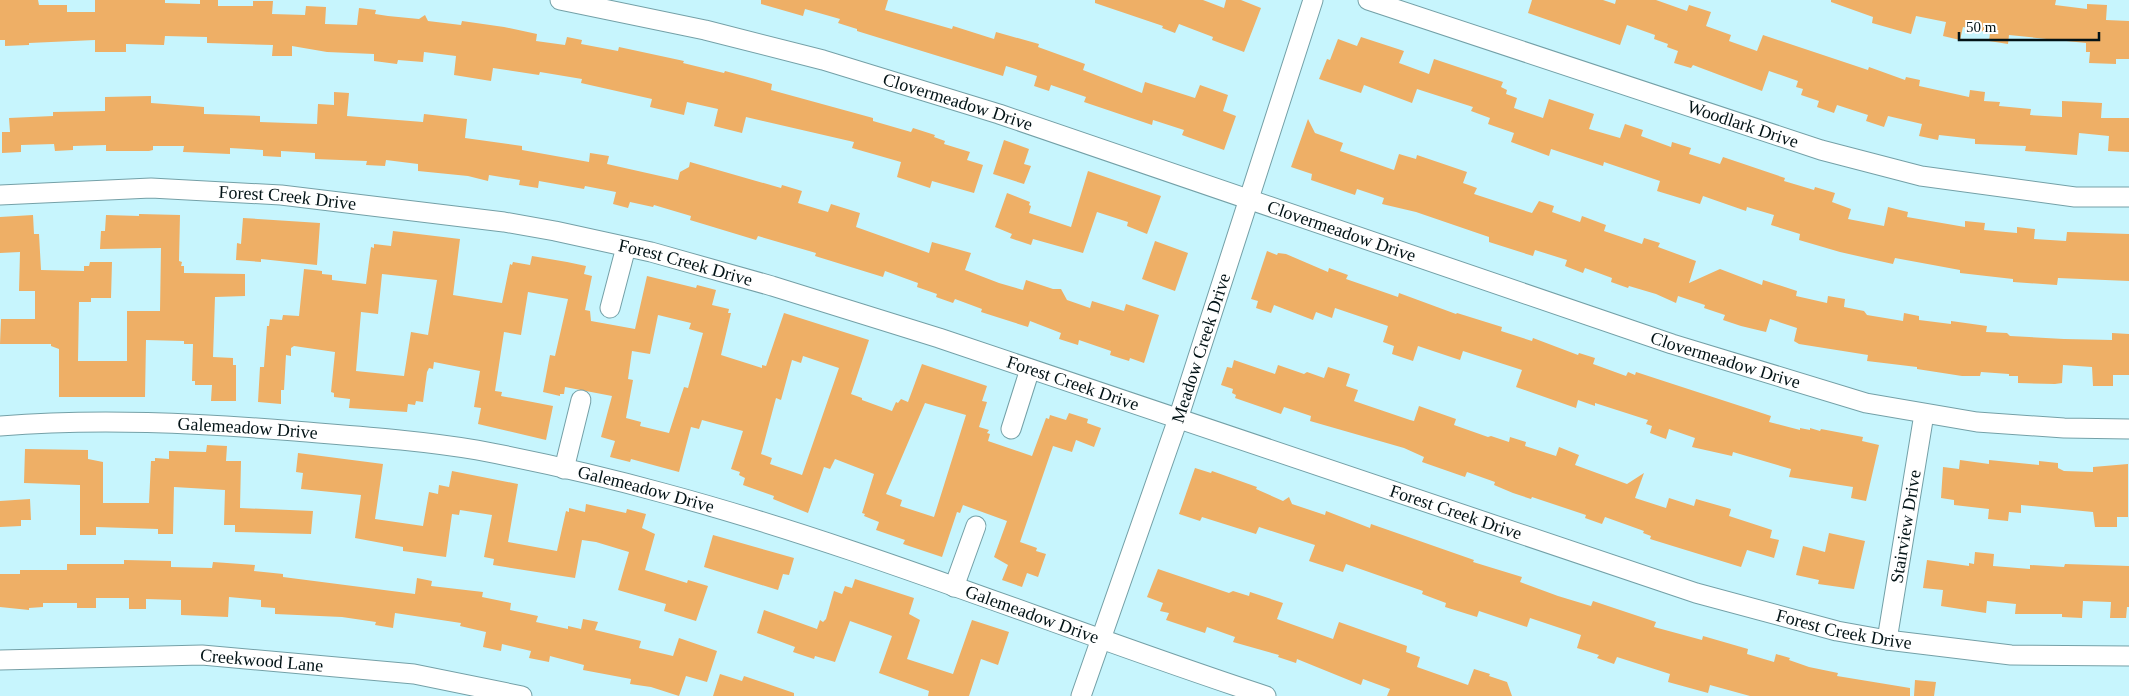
<svg xmlns="http://www.w3.org/2000/svg" width="2129" height="696" viewBox="0 0 2129 696" font-family="'Times New Roman',serif">
  <style>
    .building { fill: #eeaf66; fill-rule: evenodd }
    .lines { fill: none; stroke-linecap: round; stroke-linejoin: round }
    .minor-casing { stroke: #74a0a7; stroke-width: 21 }
    .minor { stroke: #fff; stroke-width: 19 }
    .labels { text-anchor: middle; stroke-width: 5; stroke-linejoin: round; paint-order: stroke }
    .street-label { font-size: 18px; fill: #031316; stroke: #fff }
  </style>
  <rect width="100%" height="100%" fill="#c7f5fd"/>
  <g class="building">
    <polygon points="0,0 38,0 39,5 67,5 67,12 95,12 95,0 165,0 165,3 200,4 200,0 218,0 218,6 253,6 253,1 273,1 272,14 305,15 306,6 326,7 325,24 357,25 359,8 376,10 375,14 388,16 419,19 425,15 428,21 461,25 462,21 504,27 537,34 536,41 565,45 567,37 582,40 581,44 618,51 619,47 684,61 683,63 724,73 725,71 755,79 772,84 771,90 873,118 873,121 911,132 913,128 935,135 934,137 945,141 944,144 970,152 967,160 983,165 974,193 932,181 930,188 897,177 901,162 852,148 854,142 746,117 742,133 714,126 718,109 687,102 684,115 650,107 652,99 581,83 582,79 540,72 539,75 493,68 491,81 454,75 456,56 424,52 423,62 398,60 397,64 374,61 374,54 327,52 292,46 292,56 272,56 273,45 207,43 207,37 165,36 164,45 126,44 126,52 95,52 95,40 29,43 29,45 5,46 5,40 0,40"/>
    <polygon points="761,0 888,0 885,10 952,29 953,26 994,39 996,32 1039,44 1038,47 1085,64 1083,70 1142,93 1145,82 1195,98 1200,85 1228,95 1223,111 1236,116 1224,150 1182,135 1184,130 1153,120 1152,125 1084,102 1086,97 1051,85 1049,91 1034,86 1037,76 1006,66 1003,76 857,31 857,29 838,23 840,19 805,9 803,16 761,4"/>
    <polygon points="1095,0 1203,0 1224,8 1226,0 1241,0 1261,8 1244,52 1212,40 1213,37 1179,24 1175,33 1162,28 1163,26 1095,3"/>
    <polygon points="1532,0 1603,0 1615,4 1616,0 1656,0 1687,11 1689,5 1711,12 1706,26 1731,35 1729,41 1757,51 1763,35 1868,70 1869,67 1905,80 1906,77 1920,80 1919,86 1969,97 1970,90 1985,92 1984,101 2000,102 1999,106 2031,109 2030,115 2062,117 2062,101 2102,103 2101,118 2129,118 2129,152 2108,151 2109,136 2079,133 2077,155 2025,151 2026,146 1975,144 1975,139 1939,135 1938,140 1919,136 1922,124 1888,116 1884,127 1866,121 1868,115 1837,105 1834,113 1817,107 1819,101 1801,95 1803,89 1796,87 1798,81 1769,71 1762,91 1693,65 1691,68 1674,63 1678,51 1667,47 1668,44 1654,39 1655,35 1627,25 1620,45 1528,13"/>
    <polygon points="1831,0 2056,0 2055,5 2087,9 2087,4 2107,5 2106,20 2129,21 2129,59 2116,59 2116,64 2089,63 2090,52 2086,52 2086,43 2009,35 2008,44 1989,41 1990,33 1963,27 1960,40 1943,36 1946,22 1916,16 1911,34 1872,23 1873,17 1831,2"/>
    <polygon points="1361,37 1404,51 1399,63 1429,74 1434,59 1503,82 1501,87 1507,90 1506,94 1517,98 1514,108 1543,118 1549,99 1594,114 1589,129 1620,138 1625,124 1643,130 1641,136 1671,147 1672,142 1691,148 1689,154 1720,164 1723,157 1785,178 1784,181 1814,190 1815,187 1835,193 1832,202 1851,209 1848,219 1884,226 1888,207 1908,212 1907,217 1965,227 1965,221 1985,223 1984,230 2017,233 2017,227 2035,229 2034,239 2066,241 2067,232 2129,234 2129,281 2058,278 2057,285 2013,282 2013,279 1960,273 1960,270 1895,258 1893,264 1840,252 1799,240 1800,234 1771,225 1774,215 1747,207 1746,211 1703,196 1700,204 1657,191 1660,181 1604,162 1603,166 1551,149 1549,156 1511,142 1514,133 1488,124 1490,118 1471,111 1473,107 1417,89 1412,103 1364,85 1361,93 1319,79 1327,59 1330,60 1338,39 1357,46"/>
    <polygon points="334,92 349,93 347,116 423,122 424,114 467,119 465,138 522,146 522,150 589,162 590,153 609,156 607,164 678,180 680,172 689,167 690,162 781,188 782,185 802,191 798,203 828,212 831,204 860,213 856,227 929,253 932,242 971,253 965,270 999,283 1023,290 1026,280 1053,289 1061,289 1067,300 1090,308 1092,301 1124,311 1126,304 1159,315 1144,363 1130,358 1129,361 1110,355 1111,351 1079,340 1078,345 1059,339 1061,333 1030,321 1028,327 981,312 982,309 955,299 953,303 936,297 937,294 917,287 918,283 885,271 883,277 815,256 816,253 758,236 756,240 690,220 691,216 654,205 653,207 630,202 628,208 613,204 616,192 585,186 584,189 539,181 538,188 519,185 520,180 489,175 488,181 468,176 418,171 418,164 386,160 385,166 366,165 367,161 315,159 315,153 281,151 281,157 263,156 263,150 230,148 230,154 183,152 184,146 153,146 153,150 149,151 106,151 106,145 73,146 73,150 55,151 54,144 21,145 21,152 2,153 2,132 10,132 9,118 53,116 53,112 105,111 105,97 151,96 151,103 204,107 204,114 260,116 260,122 317,124 318,104 334,105"/>
    <polygon points="1308,119 1315,133 1343,143 1340,151 1394,170 1399,154 1416,159 1417,155 1467,172 1463,183 1477,188 1474,194 1532,213 1539,201 1554,206 1552,212 1580,222 1582,216 1606,225 1604,231 1642,244 1644,238 1660,243 1658,247 1696,261 1689,283 1720,269 1762,285 1763,280 1797,291 1796,296 1827,303 1828,296 1845,299 1844,307 1864,311 1867,315 1903,321 1904,313 1919,316 1919,320 1951,324 1951,321 1987,326 1986,332 2007,333 2010,336 2064,339 2112,340 2112,333 2129,334 2129,375 2113,375 2113,386 2093,386 2092,367 2063,365 2062,383 2055,384 2018,383 2018,376 2009,376 2009,374 1981,372 1980,376 1962,376 1917,369 1917,367 1867,361 1868,355 1799,344 1794,341 1797,328 1770,319 1766,332 1741,326 1723,320 1725,315 1704,308 1705,305 1678,296 1676,303 1656,294 1629,286 1628,288 1611,282 1612,278 1585,268 1583,273 1565,266 1567,260 1535,250 1533,256 1489,242 1489,237 1416,212 1382,204 1384,198 1357,189 1355,195 1311,180 1312,174 1291,167"/>
    <polygon points="1004,140 1029,149 1024,164 1031,166 1024,184 993,174"/>
    <polygon points="1088,171 1161,196 1147,234 1127,226 1128,222 1097,212 1083,253 1033,239 1031,245 1010,238 1012,234 995,227 1007,193 1030,202 1029,205 1031,206 1029,213 1071,227"/>
    <polygon points="139,214 180,215 179,261 182,262 181,266 184,266 184,273 245,274 245,296 215,297 213,357 233,358 233,365 236,365 236,401 211,401 212,385 195,385 195,381 192,381 193,344 184,344 184,341 146,340 145,397 59,397 59,349 51,346 51,344 0,344 1,319 35,319 35,291 19,291 20,252 0,253 0,217 33,215 34,234 39,234 41,270 84,271 84,266 89,266 90,262 112,262 111,298 91,298 91,302 79,302 78,361 127,361 127,311 160,311 161,248 100,249 101,231 105,231 106,215 139,216"/>
    <polygon points="243,218 320,223 317,265 261,259 261,262 236,260 237,243 241,244"/>
    <path d="M393,231L460,239L453,295L502,303L510,264L512,265L513,262L530,265L532,256L567,262L586,266L584,274L592,276L585,310L590,311L591,321L635,329L647,276L696,288L697,285L716,290L712,305L729,309L728,313H731L721,355L762,368V365L766,366L784,313L869,340L851,394L862,398V400L892,411L896,402L898,403L901,399L908,402L922,364L987,386L982,401L987,402L979,427L989,430L987,433L990,434L988,441L1032,456L1046,418L1049,419L1050,415L1066,420L1069,413L1088,419L1087,423L1101,428L1094,447L1076,440L1072,452L1053,446L1020,542L1037,548L1036,551L1046,554L1038,577L1027,573L1022,587L1002,580L1008,565L994,557L1007,521L963,505L960,513L957,512L942,557L903,544L905,540L876,530L879,522L864,516L865,514L862,513L874,474L835,459L830,469L824,467L808,513L773,499L774,496L743,485L745,478L739,475L740,472L731,469L743,431L702,420L699,429L691,427L679,472L631,459L630,462L610,457L615,441L601,437L612,396L565,387L564,394H560V396L543,392L550,355L555,356L568,299L528,292L521,335L504,332L495,391L502,392L501,396L553,406L546,440L478,424L481,408L474,407L480,371L434,362L433,369L429,368L427,372L423,402L416,401L415,405L408,404L407,412L349,408L350,399L334,397V393L331,392L335,352L294,346L291,348V356L286,355L284,390H281V404L258,402L260,367H264L267,326H269L270,319L282,320L283,315L299,316L304,269L322,271V274L332,275V280L366,284L371,247L374,248V244L391,246ZM382,274L437,280L428,335L411,332L404,376L356,371L361,312L378,314ZM658,315L691,323L689,329L703,333L688,388L684,387L669,433L640,426L641,422L626,418L633,380L628,379L632,351L650,354ZM803,356L839,368L802,475L770,464L772,458L761,454L776,398L781,400L792,360L801,363ZM925,403L966,415L934,517L900,506L902,500L886,494Z"/>
    <polygon points="1155,241 1188,253 1175,291 1142,279"/>
    <polygon points="1267,251 1277,255 1278,253 1286,254 1328,272 1329,268 1348,275 1346,279 1398,297 1399,293 1456,314 1457,313 1502,327 1501,331 1532,341 1533,338 1578,355 1579,353 1595,358 1593,364 1626,376 1628,372 1635,375 1636,372 1771,416 1769,422 1800,430 1800,428 1810,430 1810,428 1820,431 1821,429 1863,437 1862,441 1879,445 1866,501 1851,498 1853,487 1789,477 1791,469 1733,452 1732,456 1692,447 1695,438 1669,429 1666,439 1650,433 1652,426 1646,424 1648,420 1595,403 1595,406 1578,400 1576,408 1516,387 1522,370 1463,351 1460,360 1418,346 1413,361 1392,354 1394,346 1383,342 1388,326 1335,308 1332,318 1316,312 1313,320 1274,305 1271,313 1256,308 1258,301 1251,299"/>
    <polygon points="1234,360 1275,374 1278,365 1304,374 1307,372 1324,378 1328,367 1350,374 1346,386 1358,390 1354,401 1410,420 1414,421 1419,406 1456,419 1454,425 1488,437 1491,436 1509,442 1510,437 1526,442 1525,446 1556,456 1559,447 1579,455 1575,465 1627,484 1644,473 1635,498 1666,508 1669,498 1694,506 1696,499 1731,509 1729,516 1772,530 1770,538 1779,540 1774,558 1747,550 1741,567 1650,539 1651,536 1643,533 1644,531 1605,517 1602,524 1585,518 1586,515 1532,497 1531,499 1513,493 1494,485 1495,482 1467,472 1465,477 1422,462 1424,457 1404,448 1310,421 1311,416 1284,407 1281,414 1235,398 1236,395 1232,393 1233,389 1221,385 1227,367 1232,368"/>
    <polygon points="207,445 227,446 226,461 241,461 240,508 313,511 311,534 235,532 235,525 224,525 225,490 174,487 173,534 158,534 158,529 96,527 96,535 80,535 80,485 24,483 25,449 88,450 88,459 103,462 103,503 149,503 151,461 155,461 155,458 169,459 169,451 206,452"/>
    <polygon points="298,453 383,464 375,519 423,526 429,492 438,494 439,485 449,487 452,471 518,484 508,542 557,551 566,511 569,512 569,508 585,512 586,504 626,513 627,509 646,514 642,528 655,534 645,570 687,583 688,580 708,586 696,621 664,611 666,604 618,590 629,552 596,542 582,540 575,578 493,565 494,559 484,557 492,515 460,510 459,515 452,514 446,557 403,551 403,547 355,538 361,495 301,489 303,473 296,472"/>
    <polygon points="1960,460 1989,464 1989,460 2039,465 2039,461 2058,463 2058,468 2064,471 2093,472 2093,467 2128,464 2128,517 2117,517 2117,527 2095,527 2093,512 2021,505 2021,513 2009,512 2008,521 1988,519 1989,509 1954,505 1954,500 1941,498 1943,467 1959,469"/>
    <polygon points="1195,468 1211,473 1212,471 1257,487 1256,489 1283,501 1289,497 1292,504 1325,515 1326,511 1370,528 1371,524 1474,560 1473,562 1522,577 1520,582 1558,596 1591,606 1593,601 1656,622 1654,627 1702,640 1703,636 1748,649 1747,654 1774,662 1776,654 1790,658 1789,660 1809,667 1838,673 1837,676 1910,688 1910,696 1750,696 1710,685 1708,693 1668,682 1670,674 1617,657 1614,664 1597,658 1599,655 1577,648 1581,635 1530,618 1527,627 1479,611 1477,617 1445,607 1446,603 1422,594 1423,591 1346,564 1343,572 1309,561 1315,545 1259,527 1256,534 1202,517 1200,521 1179,514"/>
    <polygon points="30,499 31,520 21,520 21,526 0,527 0,501"/>
    <polygon points="1829,533 1865,541 1854,589 1818,584 1819,580 1796,575 1803,546 1825,552"/>
    <polygon points="713,535 794,558 789,575 783,574 778,590 704,567"/>
    <polygon points="1975,552 1994,554 1993,566 2030,569 2030,565 2064,567 2065,564 2129,566 2129,607 2127,607 2126,618 2110,618 2111,602 2083,601 2082,618 2062,617 2062,614 2015,614 2016,604 1987,601 1986,613 1941,606 1943,590 1923,588 1927,560 1969,566 1969,563 1974,564"/>
    <polygon points="124,560 171,561 171,567 212,568 213,562 255,565 254,571 283,574 283,577 415,594 417,578 432,581 431,586 483,592 482,597 511,603 510,610 538,616 536,622 568,629 568,626 581,629 583,619 598,622 595,630 641,641 639,648 673,656 679,638 717,651 707,682 686,676 679,696 651,687 630,684 631,679 583,670 584,665 550,656 549,662 529,658 531,651 502,644 501,651 483,647 486,632 460,626 461,623 395,613 393,628 375,625 376,622 342,617 275,614 275,608 261,607 261,600 229,597 228,617 181,615 181,600 146,599 146,609 129,609 129,598 96,598 96,608 77,608 77,603 43,603 43,607 29,608 29,610 0,607 0,574 20,574 20,570 67,570 67,564 124,564"/>
    <polygon points="1158,569 1229,593 1233,591 1249,596 1250,592 1283,603 1277,619 1333,639 1339,622 1407,646 1406,652 1420,657 1417,667 1468,685 1474,669 1490,674 1489,676 1507,682 1512,696 1387,696 1390,689 1363,679 1361,685 1297,659 1296,663 1278,657 1279,655 1233,642 1235,637 1207,627 1205,633 1166,620 1169,613 1160,611 1163,603 1147,597"/>
    <polygon points="855,579 914,598 909,614 920,620 907,659 953,674 972,620 1009,632 998,665 981,659 969,696 928,696 929,691 879,673 892,636 881,632 850,621 835,662 815,656 814,659 793,652 795,647 757,633 764,610 817,629 820,620 823,622 826,619 834,591 842,594 845,586 852,588"/>
    <polygon points="720,674 742,681 744,676 794,693 794,696 713,696"/>
    <polygon points="1915,680 1936,682 1934,696 1914,696"/>
  </g>
  <g class="lines">
    <defs>
      <g id="minor">
        <path id="s1" d="M560,0L705,30L823,60L999,114L1672,344L1866,403L1977,422L2064,428L2129,429"/>
        <path id="s2" d="M1368,0L1821,150L1921,176L2075,197H2129"/>
        <path id="s3" d="M0,195L151,188L281,195L504,222L555,231L651,252L772,286L939,338L1696,593L1837,631L1887,640L2011,655L2129,656"/>
        <polyline points="610,308 626,247"/>
        <path id="s4" d="M0,426C98,418 197,423 295,431C355,436 418,440 477,450C540,462 602,476 663,493C868,548 1064,630 1266,696"/>
        <polyline points="1011,429 1030,369"/>
        <polyline points="564,469 581,400"/>
        <polyline points="954,587 976,526"/>
        <path id="s5" d="M1887,640L1924,414"/>
        <path id="s6" d="M0,660L202,655L414,674L522,696"/>
        <path id="s7" d="M1081,696L1178,419L1313,0"/>
      </g>
    </defs>
    <use href="#minor" class="minor-casing"/>
    <use href="#minor" class="minor"/>
  </g>
  <g class="labels">
    <g class="street-label">
      <text dy="6" stroke="none"><textPath href="#s1" startOffset="411">Clovermeadow Drive</textPath></text>
      <text dy="6" stroke="none"><textPath href="#s2" startOffset="395">Woodlark Drive</textPath></text>
      <text dy="6" stroke="none"><textPath href="#s3" startOffset="288">Forest Creek Drive</textPath></text>
      <text dy="6" stroke="none"><textPath href="#s1" startOffset="816">Clovermeadow Drive</textPath></text>
      <text dy="6" stroke="none"><textPath href="#s3" startOffset="692">Forest Creek Drive</textPath></text>
      <text dy="6" stroke="none"><textPath href="#s7" startOffset="368">Meadow Creek Drive</textPath></text>
      <text dy="6" stroke="none"><textPath href="#s1" startOffset="1221">Clovermeadow Drive</textPath></text>
      <text dy="6" stroke="none"><textPath href="#s3" startOffset="1098">Forest Creek Drive</textPath></text>
      <text dy="6" stroke="none"><textPath href="#s4" startOffset="248">Galemeadow Drive</textPath></text>
      <text dy="6" stroke="none"><textPath href="#s4" startOffset="652">Galemeadow Drive</textPath></text>
      <text dy="6" stroke="none"><textPath href="#s3" startOffset="1502">Forest Creek Drive</textPath></text>
      <text dy="6" stroke="none"><textPath href="#s5" startOffset="115">Stairview Drive</textPath></text>
      <text dy="6" stroke="none"><textPath href="#s4" startOffset="1058">Galemeadow Drive</textPath></text>
      <text dy="6" stroke="none"><textPath href="#s3" startOffset="1908">Forest Creek Drive</textPath></text>
      <text dy="6" stroke="none"><textPath href="#s6" startOffset="262">Creekwood Lane</textPath></text>
    </g>
  </g>
  <path d="M1959 32v8h140v-8" fill="none" stroke="#031316" stroke-width="2.5"/>
  <text x="1966" y="32" font-size="15" fill="#031316" stroke="#ffffff" stroke-width="4" paint-order="stroke">50 m</text>
</svg>
